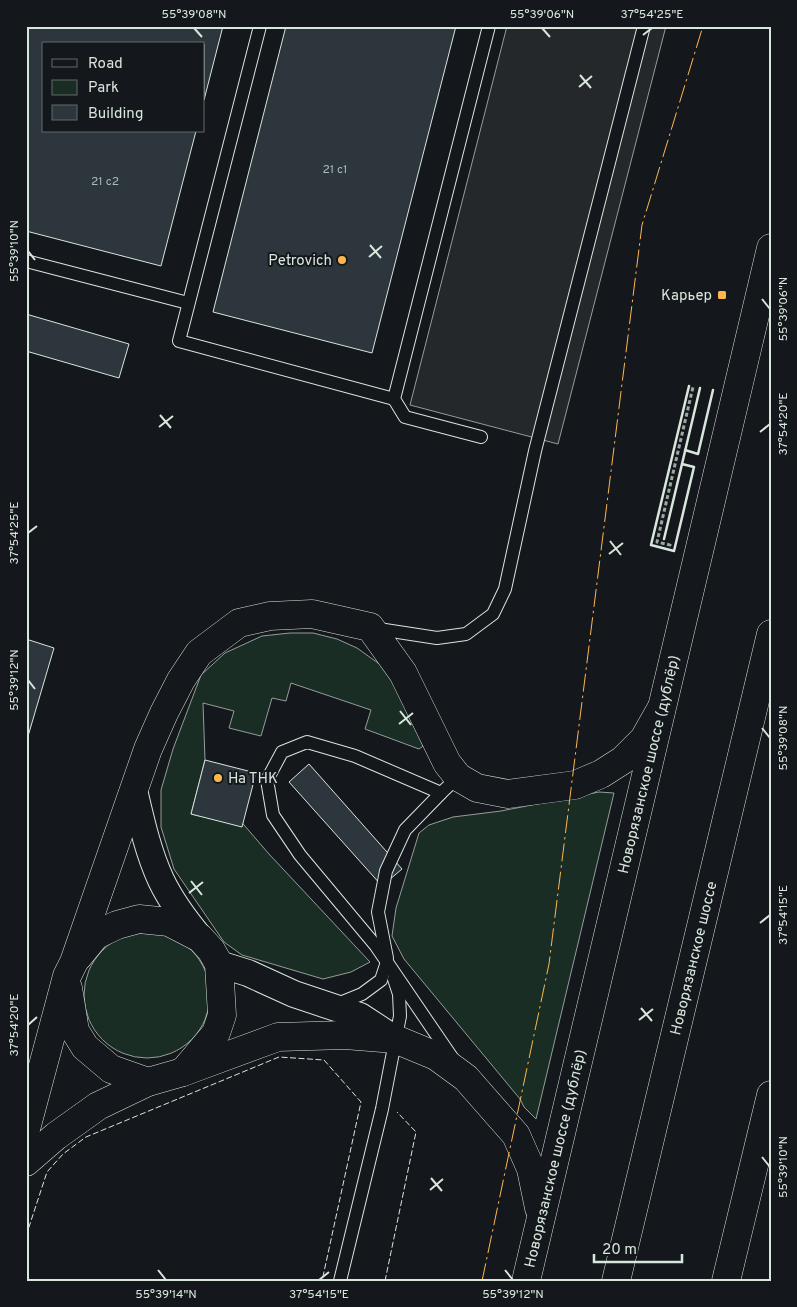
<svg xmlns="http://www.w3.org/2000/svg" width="797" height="1307" viewBox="0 0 797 1307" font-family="Overpass,sans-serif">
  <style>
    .green { fill: #1a2d24; stroke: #939e99 }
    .parking { fill: #24282b; stroke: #939e99 }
    .building { fill: #2c363c; stroke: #d8e6dc }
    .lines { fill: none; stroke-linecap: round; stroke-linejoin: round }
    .service-casing { stroke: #d8e6dc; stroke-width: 14 }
    .minor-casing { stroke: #d8e6dc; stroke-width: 28 }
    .tertiary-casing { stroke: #d8e6dc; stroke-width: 29 }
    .trunk-casing { stroke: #d8e6dc; stroke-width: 29 }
    .path { stroke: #9da8a2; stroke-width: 3; stroke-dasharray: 4 2.5; stroke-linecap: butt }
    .service { stroke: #14181c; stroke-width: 12 }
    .minor { stroke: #14181c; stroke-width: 26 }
    .tertiary { stroke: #14181c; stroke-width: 28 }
    .trunk { stroke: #14181c; stroke-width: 28 }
    .fence { stroke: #d8e6dc; stroke-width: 1; stroke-dasharray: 6 2.5; stroke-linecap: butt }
    .wall { stroke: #d8e6dc; stroke-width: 2.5 }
    .power { stroke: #ffb74d; stroke-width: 1; stroke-dasharray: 18 4 2.5 4; stroke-linecap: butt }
    .ticks { fill: none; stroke: #d8e6dc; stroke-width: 2 }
    .poi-dot { fill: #ffb74d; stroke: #14181c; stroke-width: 2 }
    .labels { text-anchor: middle; stroke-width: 4; stroke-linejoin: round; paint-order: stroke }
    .number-label { font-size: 12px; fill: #adbab4 }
    .poi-label { font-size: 15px; fill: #d8e6dc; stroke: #14181c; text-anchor: end }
    .street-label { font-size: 15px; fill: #d8e6dc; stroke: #14181c }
    .neatline { fill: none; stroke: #d8e6dc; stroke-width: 2 }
    .ticks-label { font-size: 12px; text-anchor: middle; fill: #d8e6dc }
  </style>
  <rect width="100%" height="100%" fill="#14181c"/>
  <g class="green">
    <polygon points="290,633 313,633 337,639 357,648 392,673 412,716 423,746 419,749 365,729 371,710 291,683 286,701 272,698 261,736 229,728 234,711 203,703 205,760 191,814 242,826 238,818 269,854 370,962 351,972 323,979 242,955 224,942 174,869 161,827 161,790 173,749 201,675 225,653 262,636"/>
    <polygon points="599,792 614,793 536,1119 524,1107 520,1099 404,959 392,936 396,908 419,833 429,825 453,817 501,811"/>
    <circle cx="147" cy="995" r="63"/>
  </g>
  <polygon class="parking" points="507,26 666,26 558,444 410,405"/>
  <g class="building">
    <polygon points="26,26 223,26 204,100 204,44 44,44 44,131 196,131 161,266 26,231"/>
    <polygon points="286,26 456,26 372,353 213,312"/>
    <polygon points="26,314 129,344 119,378 26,351"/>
    <polygon points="26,639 54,648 26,743"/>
    <polygon points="205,760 256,773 242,827 191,814"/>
    <polygon points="309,764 402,869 382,886 289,782"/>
  </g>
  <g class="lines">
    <defs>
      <g id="service">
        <polyline points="260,26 179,341 394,399"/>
        <polyline points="26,261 188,303"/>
        <polyline points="481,437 405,417 394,399 489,26"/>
        <polyline points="372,628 437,638 466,634 493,614 505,589 535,451 644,26"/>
        <polyline points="387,958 378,912 386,871 405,830 441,793"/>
        <polyline points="335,1005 362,994 381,980 387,962"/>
        <polyline points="453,1059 376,946 300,855 273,815 267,780 282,752 307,742 355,756 441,793 458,777"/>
        <polyline points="340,1281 382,1109 400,1016 399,994 394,979"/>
      </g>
      <g id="minor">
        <path d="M134,790C141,820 148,852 161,880C171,901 185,920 200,938"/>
        <polyline points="219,964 248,973 294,994 360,1016 395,1039"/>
      </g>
      <g id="tertiary">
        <polyline points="78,957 96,935 117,925 139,919 169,922 200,938 211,950 219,964 222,1015 216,1033 183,1072"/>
        <polyline points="68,988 75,1031 85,1047 111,1069 148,1082"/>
        <polyline points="26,1129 67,976 74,962 148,749 164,713 181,680 199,653 239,623 270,616 312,614 370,627 403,673 447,763 458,777 477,788 508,794 575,785 601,774 623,760 644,739 661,709"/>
        <polyline points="26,1162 56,1136 98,1106 148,1082 183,1072 278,1037 345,1035 395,1039 436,1056 466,1078 516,1135 531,1169 539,1208"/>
        <path id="s1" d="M526,1281L771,248"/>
      </g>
      <g id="trunk">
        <path id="s2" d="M616,1281L771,634"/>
        <polyline points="726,1281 771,1095"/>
      </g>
    </defs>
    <use href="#service" class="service-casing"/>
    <use href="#minor" class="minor-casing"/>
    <use href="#tertiary" class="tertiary-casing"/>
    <use href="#trunk" class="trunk-casing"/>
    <polyline class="path" points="670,544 670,545 657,542 693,387"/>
    <use href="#service" class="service"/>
    <use href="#minor" class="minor"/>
    <use href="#tertiary" class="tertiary"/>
    <use href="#trunk" class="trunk"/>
    <g class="fence">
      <polyline points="26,1236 47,1172 63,1154 86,1137 279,1057 324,1060 361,1102 322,1281"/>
      <polyline points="385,1281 416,1132 397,1112"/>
    </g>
    <g class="wall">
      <polyline points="685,450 698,454 713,390"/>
      <polyline points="682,464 700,388"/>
      <polyline points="664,539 682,464 694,467 674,551 651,545 689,386"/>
    </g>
    <polyline class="power" points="482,1281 549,964 642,225 703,26"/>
  </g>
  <path class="ticks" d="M194,28L202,37M542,28L550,37M643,35L652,28M580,75L591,88M579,87L592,76M370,245L381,258M28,251L35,260M369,257L382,246M762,299L770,309M160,415L171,428M159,427L173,416M760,432L770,424M28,533L37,526M610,541L621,555M609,554L623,543M28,680L35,689M400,711L411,725M399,724L413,713M762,728L770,738M191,881L202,895M189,893L203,882M760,923L770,915M641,1008L652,1021M639,1020L653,1009M28,1025L37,1017M762,1157L770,1167M431,1178L442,1191M430,1190L443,1179M158,1270L166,1280M505,1270L513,1280M319,1280L329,1272"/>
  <g class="poi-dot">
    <circle cx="342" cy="260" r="5"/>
    <rect x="717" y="290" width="10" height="10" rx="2.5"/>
    <circle cx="218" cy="778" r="5"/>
  </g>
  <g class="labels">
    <g class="number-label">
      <text x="335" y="173">21 с1</text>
      <text x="105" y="185">21 с2</text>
    </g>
    <g class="poi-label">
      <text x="332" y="265">Petrovich</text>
      <text x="712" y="300">Карьер</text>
      <text x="228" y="783" text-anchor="start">На ТНК</text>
    </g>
    <g class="street-label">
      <text dy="5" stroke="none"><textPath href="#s1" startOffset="531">Новорязанское шоссе (дублёр)</textPath></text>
      <text dy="5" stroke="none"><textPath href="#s2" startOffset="332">Новорязанское шоссе</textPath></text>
      <text dy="5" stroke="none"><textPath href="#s1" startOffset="126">Новорязанское шоссе (дублёр)</textPath></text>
    </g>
  </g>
  <rect width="797" height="1307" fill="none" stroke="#14181c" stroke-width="55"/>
  <rect x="42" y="42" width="162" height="90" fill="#14181c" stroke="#626a69"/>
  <rect x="52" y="59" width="25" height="8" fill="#14181c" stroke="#626a69"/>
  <text x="88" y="68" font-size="15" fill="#d8e6dc">Road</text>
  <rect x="52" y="80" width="25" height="15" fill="#1a2d24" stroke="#626a69"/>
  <text x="88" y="92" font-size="15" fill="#d8e6dc">Park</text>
  <rect x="52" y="105" width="25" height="15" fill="#2c363c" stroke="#626a69"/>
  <text x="88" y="118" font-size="15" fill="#d8e6dc">Building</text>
  <path d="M594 1254v8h88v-8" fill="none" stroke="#d8e6dc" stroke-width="2.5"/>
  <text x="602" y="1254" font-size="15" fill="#d8e6dc" stroke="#14181c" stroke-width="4" paint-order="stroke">20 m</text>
  <rect x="28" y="28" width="742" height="1252" class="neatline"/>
  <g class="ticks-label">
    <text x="194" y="18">55°39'08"N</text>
    <text x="542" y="18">55°39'06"N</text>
    <text x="652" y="18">37°54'25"E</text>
    <text transform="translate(14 251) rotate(-90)" y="4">55°39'10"N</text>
    <text transform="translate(783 309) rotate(-90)" y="4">55°39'06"N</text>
    <text transform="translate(783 424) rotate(-90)" y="4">37°54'20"E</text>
    <text transform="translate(14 533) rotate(-90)" y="4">37°54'25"E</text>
    <text transform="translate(14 680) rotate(-90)" y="4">55°39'12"N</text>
    <text transform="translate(783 738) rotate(-90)" y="4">55°39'08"N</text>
    <text transform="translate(783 915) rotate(-90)" y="4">37°54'15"E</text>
    <text transform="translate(14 1025) rotate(-90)" y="4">37°54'20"E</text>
    <text transform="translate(783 1167) rotate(-90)" y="4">55°39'10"N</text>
    <text x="166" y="1298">55°39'14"N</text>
    <text x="319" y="1298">37°54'15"E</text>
    <text x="513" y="1298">55°39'12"N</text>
  </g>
</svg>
